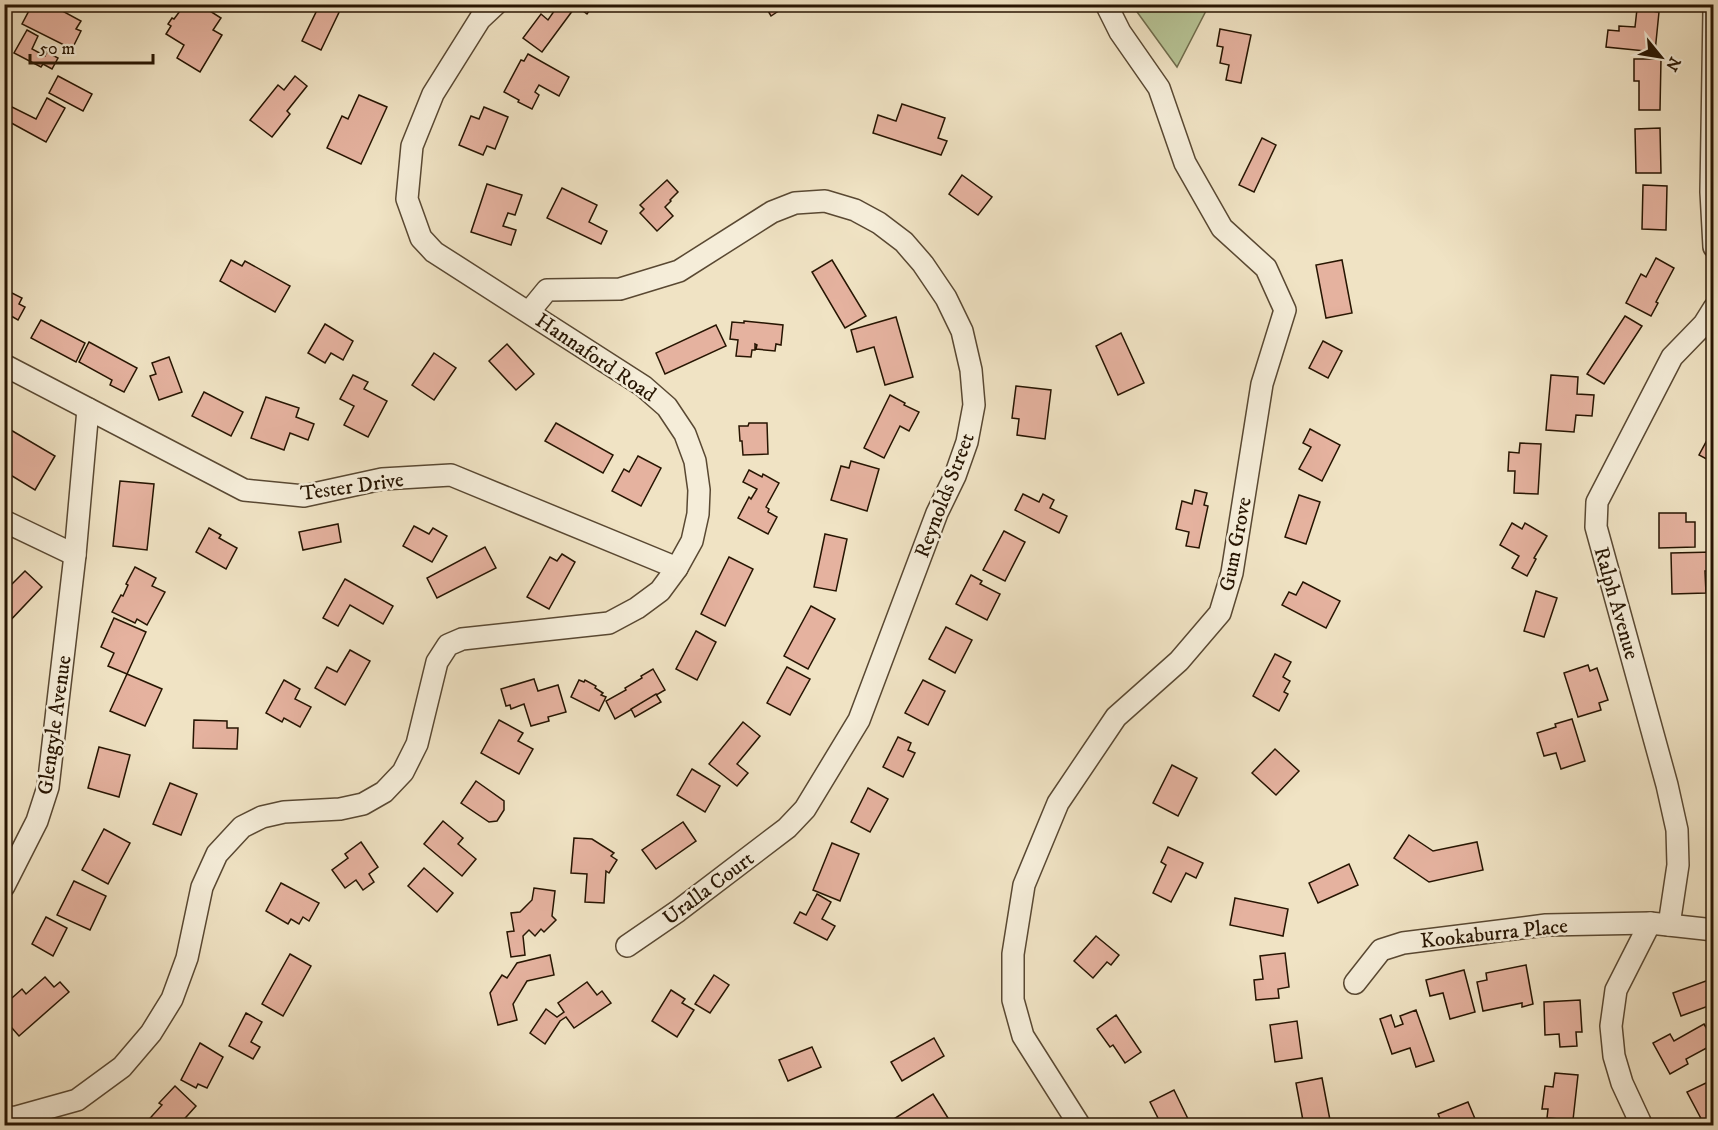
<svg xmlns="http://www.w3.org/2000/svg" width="1718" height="1130" viewBox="0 0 1718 1130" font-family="'IM FELL DW Pica',serif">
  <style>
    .green { fill: #b7c496; stroke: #6f6c4c; stroke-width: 1.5 }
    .building { fill: #e5b29f; stroke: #271502; stroke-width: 1.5 }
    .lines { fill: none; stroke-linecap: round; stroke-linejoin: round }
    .minor-casing { stroke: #594832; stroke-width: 24 }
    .minor { stroke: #f5edd9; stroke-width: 21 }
    .labels { text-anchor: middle; stroke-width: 5; stroke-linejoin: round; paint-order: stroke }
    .street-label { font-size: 21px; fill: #271502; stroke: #f5edd9 }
  </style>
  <rect width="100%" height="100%" fill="#f0e3c4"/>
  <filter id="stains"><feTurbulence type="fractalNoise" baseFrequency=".00333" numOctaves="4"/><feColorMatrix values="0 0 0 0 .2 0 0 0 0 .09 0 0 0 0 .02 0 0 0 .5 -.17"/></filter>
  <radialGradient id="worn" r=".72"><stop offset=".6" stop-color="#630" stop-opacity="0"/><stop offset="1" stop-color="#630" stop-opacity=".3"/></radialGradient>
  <polygon class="green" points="1132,5 1209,5 1177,67"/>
  <g class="building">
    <polygon points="36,4 54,4 53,6 81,21 76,29 81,31 72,49 22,24 31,7 34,8"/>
    <polygon points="168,4 199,4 221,18 213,30 222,35 200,72 177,58 184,45 166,34 171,26 168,24 172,18 174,19 180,11"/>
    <polygon points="320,4 343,4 321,50 302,41"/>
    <polygon points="559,4 566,4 573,10 542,52 523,38 541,14 548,20"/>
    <polygon points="574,4 594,4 587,14"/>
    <polygon points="764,4 789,4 771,16"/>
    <polygon points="1637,9 1659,12 1655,52 1606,47 1608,30 1619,31 1619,26 1635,27"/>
    <polygon points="1220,29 1251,35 1241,83 1226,80 1229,65 1220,63 1223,47 1217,46"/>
    <polygon points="27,30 38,36 32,49 45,56 47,52 58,58 52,69 43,64 41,67 14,53"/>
    <polygon points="528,54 569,77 559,96 539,85 535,92 539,95 532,109 518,102 519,100 504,92 521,60 524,61"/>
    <polygon points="1634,59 1661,59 1660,110 1639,110 1639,81 1634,81"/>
    <polygon points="58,76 92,94 83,111 49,93"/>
    <polygon points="295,76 307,86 287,111 290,114 272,137 250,120 278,85 284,90"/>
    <polygon points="359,95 387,107 361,164 327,148 342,116 348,119"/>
    <polygon points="47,98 65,108 46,142 4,119 4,107 6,104 36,119"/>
    <polygon points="902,104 945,118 938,138 947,141 941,155 873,133 878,115 896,121"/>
    <polygon points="484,107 508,117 495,149 487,146 483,155 459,145 471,116 479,119"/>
    <polygon points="1660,128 1661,173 1636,173 1635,129"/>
    <polygon points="1262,138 1276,145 1254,192 1239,185"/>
    <polygon points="962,175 992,197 978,215 949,194"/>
    <polygon points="667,180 678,192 670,200 671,201 665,207 673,216 657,231 640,213 644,209 640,205"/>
    <polygon points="487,184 522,195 515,215 508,213 503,226 516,230 511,245 471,232"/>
    <polygon points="1643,185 1667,186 1666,230 1642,229"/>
    <polygon points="562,188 597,205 589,222 607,231 601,244 547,218"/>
    <polygon points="1656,258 1674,268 1656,302 1658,303 1651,316 1626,303 1641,274 1646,277"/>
    <polygon points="231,260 242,266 245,261 290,286 275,312 220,281"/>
    <polygon points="832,260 866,316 845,328 812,272"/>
    <polygon points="1342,260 1352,313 1326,318 1316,265"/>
    <polygon points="4,289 22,298 19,304 25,307 18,320 6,313 4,315"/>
    <polygon points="1625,316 1642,326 1604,384 1587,374"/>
    <polygon points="896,317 913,377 885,385 874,347 857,352 851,330"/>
    <polygon points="41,320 85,343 76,362 31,338"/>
    <polygon points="744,321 783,325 781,345 776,344 775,351 756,349 757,345 755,344 755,350 752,350 751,357 736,356 738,340 730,339 732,322 744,323"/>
    <polygon points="325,324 353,341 343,360 331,353 325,363 308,353"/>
    <polygon points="716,325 726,346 665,374 656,353"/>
    <polygon points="1121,333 1144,383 1118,395 1096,346"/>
    <polygon points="1323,341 1342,351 1328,378 1309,368"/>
    <polygon points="89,342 137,368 124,392 110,385 112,380 79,362"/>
    <polygon points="507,344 534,374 516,390 489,361"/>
    <polygon points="434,353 456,368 434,400 412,385"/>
    <polygon points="169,357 182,392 159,400 150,376 156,374 152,363"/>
    <polygon points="353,375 368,382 364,389 387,401 368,437 344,425 354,406 340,399"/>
    <polygon points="1551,375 1578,377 1577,394 1594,395 1592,416 1576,415 1574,432 1546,430"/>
    <polygon points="1016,386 1051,390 1045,439 1017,435 1019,419 1012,418"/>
    <polygon points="204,392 243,412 231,436 192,416"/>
    <polygon points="890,395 905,403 904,405 919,412 909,431 900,426 884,458 864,448"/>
    <polygon points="266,397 299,408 296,417 314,424 308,440 290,433 284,450 251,438"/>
    <polygon points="556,423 613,455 603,473 545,441"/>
    <polygon points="749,423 767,423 768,454 743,455 742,441 740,441 739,426 748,426"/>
    <polygon points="4,426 55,456 35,490 4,471"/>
    <polygon points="1310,429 1340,445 1322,481 1299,469 1311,447 1303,443"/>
    <polygon points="1713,429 1714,430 1714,463 1699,455"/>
    <polygon points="1520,443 1541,444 1538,494 1514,493 1515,471 1508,471 1509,452 1519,453"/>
    <polygon points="638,456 661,468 641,506 612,491 624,469 629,472"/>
    <polygon points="851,461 879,469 867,511 831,500 841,466 849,468"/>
    <polygon points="749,470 762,477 763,474 779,483 766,507 769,509 768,512 777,517 768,534 738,518 749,497 751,499 757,489 743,482"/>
    <polygon points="120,481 154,484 147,550 113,546"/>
    <polygon points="1195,490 1207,493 1204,505 1208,506 1199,548 1186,546 1189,532 1176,529 1182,501 1192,504"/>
    <polygon points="1023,494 1039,502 1043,494 1054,500 1050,508 1067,516 1059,533 1015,510"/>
    <polygon points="1299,495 1320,502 1306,544 1285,537"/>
    <polygon points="1659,513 1686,513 1686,522 1695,522 1695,547 1659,548"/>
    <polygon points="1512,523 1522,529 1525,523 1547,536 1534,558 1536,559 1527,576 1512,568 1519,556 1500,545"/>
    <polygon points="338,524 341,542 303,550 299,532"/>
    <polygon points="414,526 429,534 433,528 447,536 432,562 403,546"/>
    <polygon points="209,528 221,535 219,538 237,548 226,569 196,552"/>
    <polygon points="1004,531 1025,542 1005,581 983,570"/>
    <polygon points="825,534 847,539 836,591 814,587"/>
    <polygon points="485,547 496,568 437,598 427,578"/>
    <polygon points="1714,552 1714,571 1705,571 1706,593 1672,594 1671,553"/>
    <polygon points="562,554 575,562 549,609 527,597 550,557 557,561"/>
    <polygon points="729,557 753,569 725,626 701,614"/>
    <polygon points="135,567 156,578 152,586 165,592 147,625 137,619 135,623 112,612 121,595 123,596 128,585 126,584"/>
    <polygon points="25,571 42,587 4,627 4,592"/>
    <polygon points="971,575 982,581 980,584 1000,594 987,620 956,604"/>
    <polygon points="345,579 393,606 383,624 350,605 338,626 323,618"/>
    <polygon points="1303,582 1340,601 1326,628 1282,605 1289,592 1296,595"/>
    <polygon points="1536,591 1557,598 1544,637 1524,631"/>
    <polygon points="811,606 835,619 808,669 784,656"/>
    <polygon points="114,618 146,632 127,674 108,666 114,653 101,647"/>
    <polygon points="946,627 972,640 955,673 929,659"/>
    <polygon points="696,631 716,642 697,680 676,669"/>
    <polygon points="350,650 370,661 345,705 315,688 327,667 337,672"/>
    <polygon points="1275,654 1291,662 1283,677 1290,681 1284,692 1288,694 1279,711 1253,696"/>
    <polygon points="1588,665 1590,671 1597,668 1608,700 1599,703 1601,710 1578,717 1564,673"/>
    <polygon points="787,667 810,679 790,715 767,703"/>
    <polygon points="653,669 665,690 615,719 606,701 626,690 625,688 642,678 641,676"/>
    <polygon points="127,674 162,689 145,726 110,711"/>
    <polygon points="534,679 538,691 558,685 566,712 548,717 549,721 531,726 524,704 511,709 510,705 506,706 501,689"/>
    <polygon points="284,680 300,689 295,699 311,707 300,727 284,718 282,722 266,713"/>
    <polygon points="579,680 584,682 585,680 596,686 595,688 603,693 601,695 606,697 599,711 571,697"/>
    <polygon points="923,680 945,691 928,725 905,713"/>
    <polygon points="656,694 661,702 635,717 631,709"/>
    <polygon points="1572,719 1585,761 1561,769 1556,753 1544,756 1537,733 1556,727 1555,724"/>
    <polygon points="194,720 227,721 227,728 238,728 237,749 193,748"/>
    <polygon points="499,720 523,733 518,741 533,749 519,774 481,753"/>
    <polygon points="743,722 760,736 737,764 748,773 737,786 709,764"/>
    <polygon points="898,737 911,743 908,750 915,753 903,777 883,767"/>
    <polygon points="99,747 130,755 119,797 88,788"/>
    <polygon points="1275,749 1299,771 1276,795 1252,773"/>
    <polygon points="1172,765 1197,778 1178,816 1153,803"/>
    <polygon points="692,769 720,786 705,812 677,795"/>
    <polygon points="476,781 504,801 504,810 497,821 489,822 461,803"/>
    <polygon points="170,783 197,794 181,835 153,824"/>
    <polygon points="868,788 888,799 870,832 851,822"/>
    <polygon points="443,821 463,838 458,844 476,859 462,876 424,844"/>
    <polygon points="683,822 696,841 656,869 642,850"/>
    <polygon points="104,829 130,843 108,884 82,870"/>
    <polygon points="1409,835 1433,851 1477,842 1483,870 1429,882 1394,858"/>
    <polygon points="574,838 592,839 614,853 611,856 617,860 609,873 606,871 604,903 585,902 587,874 571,873"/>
    <polygon points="361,842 378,867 369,874 374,882 363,890 356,880 345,888 332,870 348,858 345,854"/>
    <polygon points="832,843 859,854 840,901 813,890"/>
    <polygon points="1168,847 1203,863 1196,878 1186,873 1171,902 1153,893 1166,865 1161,862"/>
    <polygon points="1349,864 1358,885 1318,903 1309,883"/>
    <polygon points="424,868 453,893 437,912 408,886"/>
    <polygon points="74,881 106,896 90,930 57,915"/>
    <polygon points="281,883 319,903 309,921 303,917 299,924 291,919 288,924 266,911"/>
    <polygon points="534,888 555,891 552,916 556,920 544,932 541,929 535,936 529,930 523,936 525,955 511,957 507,932 514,931 511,913 520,912 532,900"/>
    <polygon points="817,894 831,902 822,919 835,926 827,940 794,923 800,912 806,915"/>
    <polygon points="1235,898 1288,909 1283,936 1230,925"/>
    <polygon points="46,917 67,928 53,956 32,944"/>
    <polygon points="1096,936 1119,955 1111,965 1107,962 1093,978 1074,961"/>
    <polygon points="1285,953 1289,987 1278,989 1279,998 1256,1000 1254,980 1263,979 1260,956"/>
    <polygon points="290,954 311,966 283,1016 262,1004"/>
    <polygon points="550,955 554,975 527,981 513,1004 517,1020 498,1025 490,993 502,975 507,978 517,963"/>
    <polygon points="1526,965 1533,1004 1522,1007 1522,1003 1483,1011 1477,982 1487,980 1486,973"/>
    <polygon points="1464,970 1475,1012 1450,1019 1443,993 1430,996 1426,980"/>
    <polygon points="714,975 729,985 710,1013 695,1004"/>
    <polygon points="45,977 54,987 60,982 69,992 19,1036 4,1019 4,1005 22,989 26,994"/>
    <polygon points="1714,978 1714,1004 1681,1016 1673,993"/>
    <polygon points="587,982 597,995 602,991 611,1003 574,1028 566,1017 560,1021 545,1044 530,1033 546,1009 557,1017 564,1012 558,1003"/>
    <polygon points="671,990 685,999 682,1003 694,1010 677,1037 652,1021"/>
    <polygon points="1580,1000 1582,1032 1576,1032 1577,1046 1560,1047 1559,1034 1545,1035 1544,1002"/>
    <polygon points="1416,1010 1434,1061 1416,1067 1410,1048 1392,1054 1380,1019 1391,1015 1395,1027 1403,1024 1400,1016"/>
    <polygon points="246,1013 262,1022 251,1042 260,1047 253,1059 229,1046"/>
    <polygon points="1116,1015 1141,1052 1125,1063 1113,1045 1110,1047 1097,1029"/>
    <polygon points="1297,1021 1302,1058 1275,1062 1270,1025"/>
    <polygon points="1704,1024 1714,1041 1714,1044 1686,1059 1688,1064 1670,1074 1653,1043 1670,1034 1674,1041"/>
    <polygon points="934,1038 944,1056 902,1081 891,1062"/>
    <polygon points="200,1043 223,1057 207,1088 198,1084 196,1088 181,1080"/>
    <polygon points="812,1047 821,1067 788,1081 779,1060"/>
    <polygon points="1555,1073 1578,1075 1573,1120 1547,1118 1548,1109 1542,1109 1545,1086 1553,1087"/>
    <polygon points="1322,1078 1330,1120 1304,1126 1296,1083"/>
    <polygon points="1708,1082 1714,1093 1714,1126 1705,1126 1687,1092"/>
    <polygon points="175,1086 196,1106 178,1126 143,1126 162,1105 159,1103"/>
    <polygon points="1174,1090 1189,1121 1179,1126 1162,1126 1150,1102"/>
    <polygon points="933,1094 953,1126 891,1126 889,1122"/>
    <polygon points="1468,1102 1478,1126 1443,1126 1438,1114"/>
  </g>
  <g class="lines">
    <defs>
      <g id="minor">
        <polyline points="1714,10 1711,192 1714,247"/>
        <polyline points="529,312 547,290 620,289 679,271 772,212 795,203 825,201 855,210 879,223 904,242 923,264 946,298 962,331 971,370 974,405 967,442 955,476 937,513 859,720 805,809 787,828 678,911 627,946"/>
        <polyline points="4,365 244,490 304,496 382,479 451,475 677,568"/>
        <polyline points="4,521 75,555"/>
        <polyline points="4,886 37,821 48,787 75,555 88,409"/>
        <polyline points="1669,925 1678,865 1677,830 1667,785 1596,527 1597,502 1672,357 1704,324 1714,308"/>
        <polyline points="1355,983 1381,950 1403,943 1546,925 1650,923 1714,930"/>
        <polyline points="4,1118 16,1117 77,1100 122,1067 151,1033 172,999 187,958 202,887 217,854 242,827 262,817 284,812 340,809 363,804 384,792 403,772 417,744 437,662 448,645 462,639 609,623 637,608 660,591 677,568 692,541 698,514 699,490 695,461 685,434 667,407 643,386 434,252 421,238 407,199 412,146 433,94 480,19 496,4"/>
        <polyline points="1080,1126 1023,1036 1013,1000 1013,954 1024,885 1058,803 1116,717 1179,661 1220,613 1232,573 1262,384 1285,310 1266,268 1222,228 1185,163 1159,88 1120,32 1106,4"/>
        <polyline points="1642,1126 1622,1083 1614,1056 1611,1026 1616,990 1650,923"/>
      </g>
    </defs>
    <use href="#minor" class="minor-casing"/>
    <use href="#minor" class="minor"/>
  </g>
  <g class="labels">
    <g class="street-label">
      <text transform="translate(596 357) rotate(34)" y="7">Hannaford Road</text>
      <text transform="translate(352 486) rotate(-8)" y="7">Tester Drive</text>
      <text transform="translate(944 495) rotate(-69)" y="7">Reynolds Street</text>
      <text transform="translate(1235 544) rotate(-79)" y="7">Gum Grove</text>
      <text transform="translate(1617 603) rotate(74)" y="7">Ralph Avenue</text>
      <text transform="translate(54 725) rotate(-82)" y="7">Glengyle Avenue</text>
      <text transform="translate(708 888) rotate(-37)" y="7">Uralla Court</text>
      <text transform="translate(1494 933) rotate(-6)" y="7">Kookaburra Place</text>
    </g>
  </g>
  <rect width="1718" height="1130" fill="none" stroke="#f0e3c4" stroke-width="24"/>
  <rect x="6" y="6" width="1706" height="1118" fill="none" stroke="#271502" stroke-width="3"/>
  <rect x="12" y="12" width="1694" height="1106" fill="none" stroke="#271502" stroke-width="1.5"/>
  <g transform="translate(1661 57) rotate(120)" stroke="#f5edd9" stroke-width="4.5" paint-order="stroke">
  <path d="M0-4.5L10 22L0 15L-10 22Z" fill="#271502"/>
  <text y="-9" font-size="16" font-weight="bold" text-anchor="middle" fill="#271502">N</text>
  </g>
  <path d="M30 54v9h123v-9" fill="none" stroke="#271502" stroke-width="3"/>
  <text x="39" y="54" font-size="18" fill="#271502" stroke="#f5edd9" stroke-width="4.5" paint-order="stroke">50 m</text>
  <rect width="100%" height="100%" filter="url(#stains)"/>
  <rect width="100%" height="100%" fill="url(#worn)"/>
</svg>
